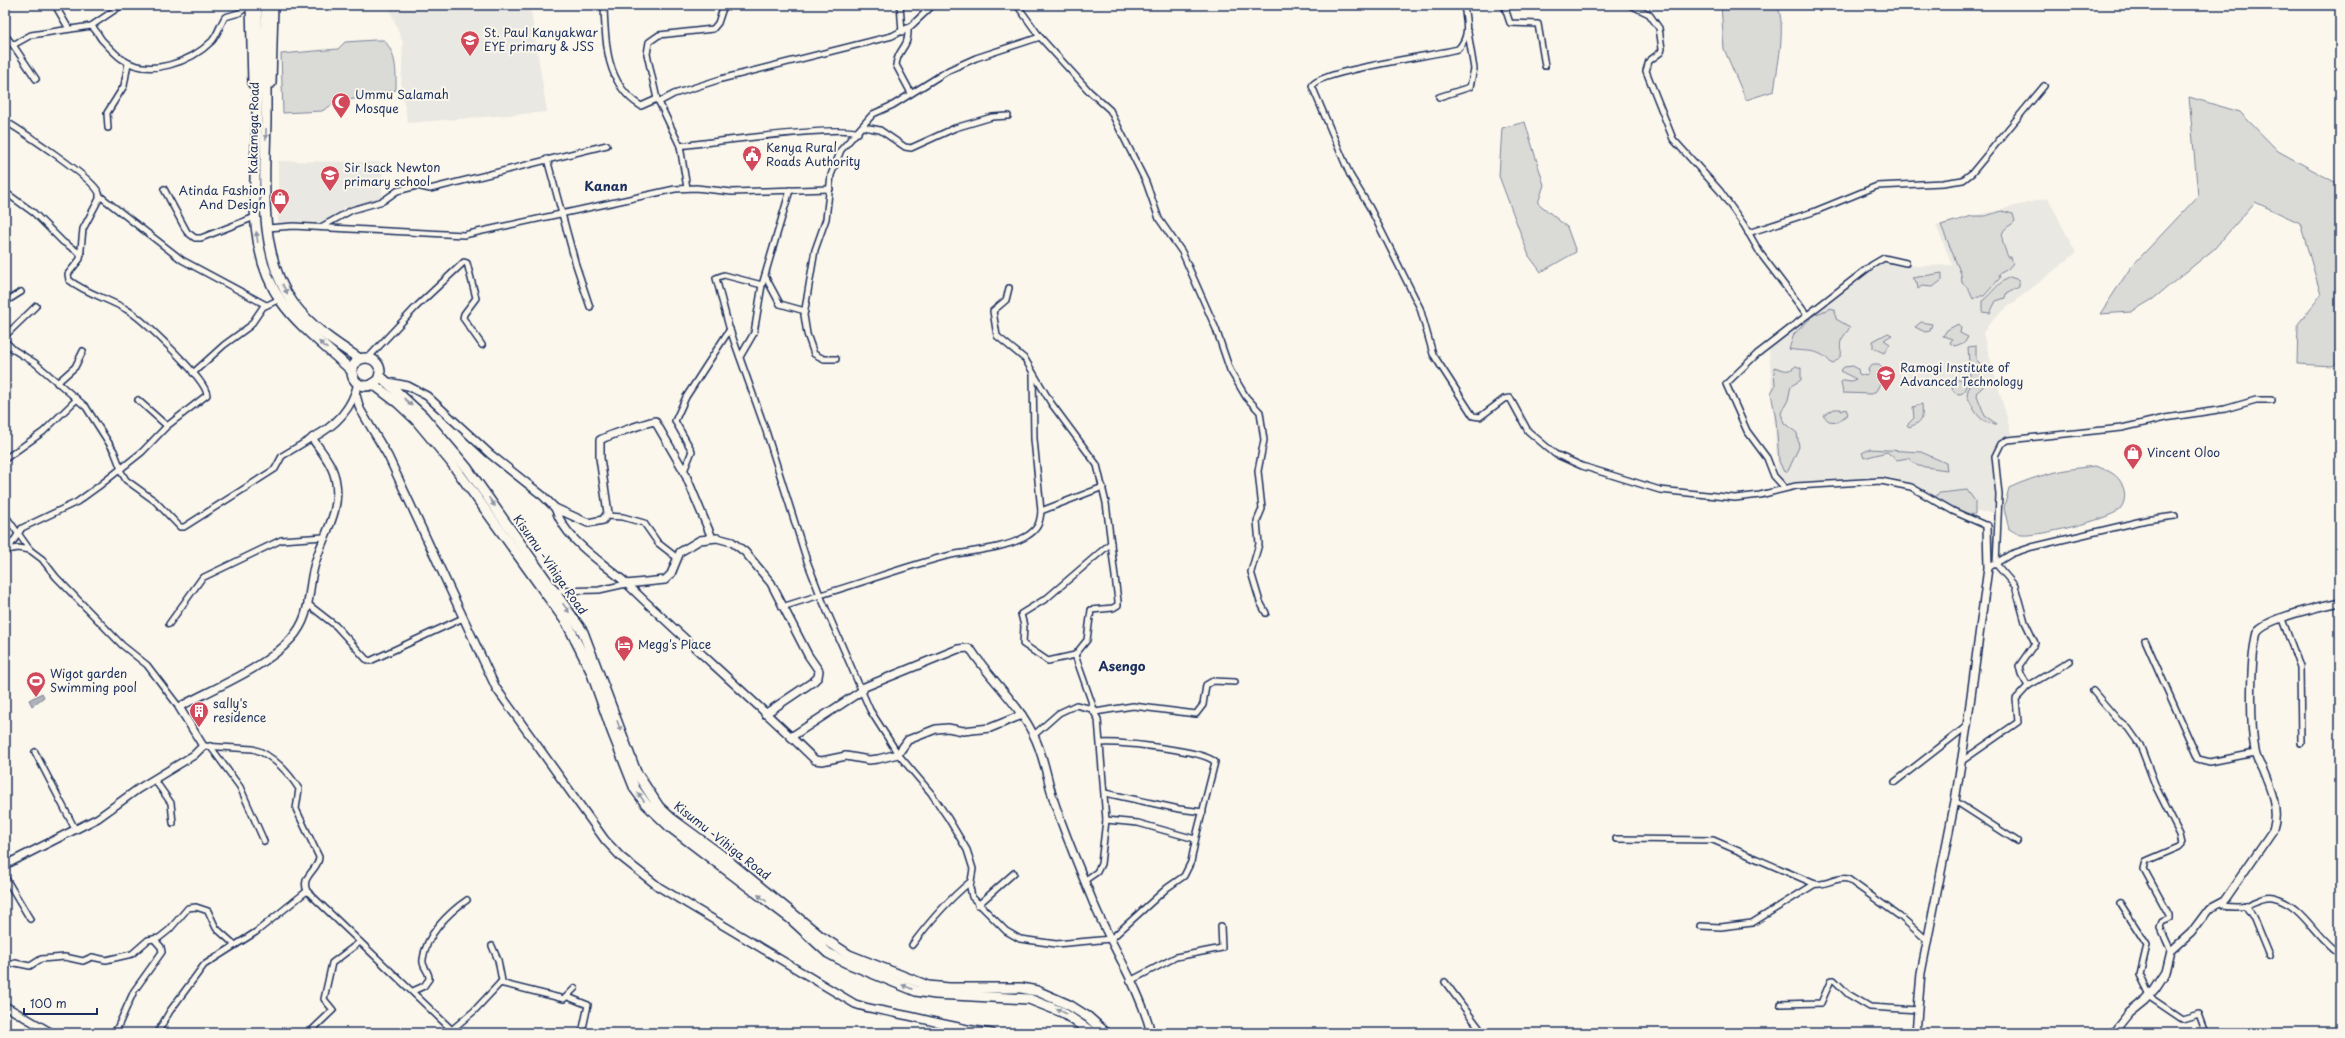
<svg xmlns="http://www.w3.org/2000/svg" width="2345" height="1038" viewBox="0 0 2345 1038" font-family="'Playpen Sans',sans-serif">
  <style>
    .built { fill: #eae8e2 }
    .green { fill: #dadad7; stroke: #7a849a }
    .water { fill: #afb3bb; stroke: #747e96 }
    .lines { fill: none; stroke-linecap: round; stroke-linejoin: round }
    .minor-casing { stroke: #1b2f5e; stroke-width: 8 }
    .tertiary-casing { stroke: #1b2f5e; stroke-width: 10 }
    .trunk-casing { stroke: #1b2f5e; stroke-width: 12 }
    .minor { stroke: #fbf7ec; stroke-width: 5 }
    .tertiary { stroke: #fbf7ec; stroke-width: 7 }
    .trunk { stroke: #fbf7ec; stroke-width: 9 }
    .oneway { fill: #8b93a5 }
    .labels { text-anchor: middle; stroke-width: 4; stroke-linejoin: round; paint-order: stroke }
    .poi-label { font-size: 12px; fill: #1b2f5e; stroke: #fbf7ec; text-anchor: start }
    .street-label { font-size: 12px; fill: #1b2f5e; stroke: #fbf7ec }
    .neighbourhood-label { font-size: 13px; font-weight: bold; fill: #1b2f5e; stroke: #fbf7ec }
  </style>
  <rect width="100%" height="100%" fill="#fbf7ec"/>
  <filter id="ink" filterUnits="userSpaceOnUse"><feTurbulence type="fractalNoise" baseFrequency=".025" numOctaves="2"/><feDisplacementMap in="SourceGraphic" scale="8" xChannelSelector="R" yChannelSelector="G"/><feConvolveMatrix kernelMatrix="1 2 1 2 8 2 1 2 1" color-interpolation-filters="sRGB"/></filter>
  <g filter="url(#ink)">
    <g class="built">
      <polygon points="388,5 530,5 547,112 408,123 401,89 403,43"/>
      <polygon points="278,161 383,162 382,198 343,208 343,213 319,225 278,225"/>
      <polygon points="2048,198 2076,253 1993,319 1983,333 2012,436 2000,441 1993,457 1995,500 1993,512 1946,512 1892,478 1786,486 1778,475 1769,349 1883,261 1916,266 1952,265 1936,225"/>
    </g>
    <g class="green">
      <path d="M1721,5H1777C1787,25 1777,69 1774,91L1746,100L1724,49Z"/>
      <path d="M375,40H384C397,56 396,70 396,90L335,103L322,111L283,113L281,54L338,49L345,42Z"/>
      <polygon points="2189,97 2240,112 2278,151 2340,185 2340,359 2333,366 2297,364 2298,324 2321,295 2300,223 2255,202 2214,249 2153,299 2131,312 2100,314 2131,267 2198,196"/>
      <polygon points="1525,122 1544,185 1538,203 1567,227 1576,252 1541,272 1529,256 1499,176 1502,128"/>
      <path d="M2002,211L2013,214L2015,221C2012,225 2008,226 2005,229C1998,236 2006,251 2008,257H2011L2013,263L2008,269L1999,274L2000,278L1984,296H1978L1973,299L1968,288L1962,283L1961,274L1941,225L1972,216H1985Z"/>
      <polygon points="1942,273 1942,280 1933,287 1922,286 1918,289 1917,283 1912,278"/>
      <path d="M2010,277L2019,280V287L2006,294L2005,298L1996,301L1990,313L1982,312V301C1993,293 1998,282 2010,277Z"/>
      <path d="M1831,308L1835,310L1836,319L1850,327C1848,331 1843,336 1841,341C1838,354 1848,352 1832,364C1818,347 1808,353 1789,349L1794,334L1814,315Z"/>
      <polygon points="1921,322 1932,324 1930,331 1925,332 1915,327"/>
      <polygon points="1958,324 1961,328 1960,333 1968,337 1965,342 1955,346 1950,343 1952,339 1943,336 1947,330"/>
      <polygon points="1888,333 1892,335 1884,340 1890,344 1884,353 1873,348 1873,341"/>
      <path d="M1976,346V359L1981,365L1979,371L1983,378L1984,386L1976,393L1985,416L1997,424C1979,424 1975,411 1967,396L1970,379L1968,347Z"/>
      <polygon points="1873,365 1879,365 1892,378 1881,382 1876,391 1872,394 1843,393 1841,382 1844,380 1851,381 1856,379 1840,371 1844,367 1853,366 1858,369 1859,374 1866,376 1869,373 1868,369"/>
      <path d="M1796,366L1801,368V380L1791,386L1788,400L1781,413L1784,423L1797,433L1799,447L1788,471L1784,472L1779,461L1776,420L1771,393L1775,386L1774,367C1785,370 1787,373 1796,366Z"/>
      <circle cx="1959" cy="387" r="7"/>
      <path d="M1922,404C1923,418 1923,422 1909,427L1907,425L1914,418L1913,407Z"/>
      <polygon points="1834,409 1841,409 1841,411 1846,409 1848,414 1838,422 1829,421 1823,416"/>
      <polygon points="1870,449 1921,452 1946,463 1947,470 1918,466 1908,458 1897,460 1887,452 1864,458 1862,453"/>
      <path d="M2095,466C2107,470 2119,474 2123,487C2126,494 2125,504 2119,510C2110,519 2037,537 2022,535C2018,535 2013,531 2009,529L2004,508L2009,488C2036,475 2065,469 2095,466Z"/>
      <path d="M1967,490L1975,501V514C1967,517 1944,503 1936,498V495L1940,493Z"/>
    </g>
    <polygon class="water" points="42,693 44,697 32,706 29,700"/>
    <g class="lines">
      <defs>
        <g id="minor">
          <polyline points="55,5 69,29"/>
          <path d="M604,5C605,42 606,85 641,106L657,99L659,102L674,94L721,79L892,36L911,26L933,5"/>
          <polyline points="900,5 902,32"/>
          <polyline points="1017,5 1040,37 1089,91 1110,110 1146,182 1159,219 1182,252 1216,329 1230,370 1246,397 1260,412 1264,440 1258,471 1262,509 1257,521 1259,544 1251,572 1260,602 1266,613"/>
          <path d="M1464,5C1466,21 1471,36 1458,49C1437,55 1317,71 1312,86L1350,175L1370,208L1420,308L1433,354L1473,416L1480,417L1504,399L1510,398L1528,431L1555,454L1582,466L1660,490L1735,498L1760,495L1796,486L1881,481L1911,487L1953,511L1987,526"/>
          <polyline points="1504,5 1510,23 1538,24 1545,66"/>
          <polyline points="1630,5 1649,14 1659,28 1662,49 1661,52 1649,61 1646,71 1673,139 1720,191 1744,225 1760,253 1807,315"/>
          <polyline points="91,26 122,5"/>
          <path d="M908,28C909,50 898,47 896,65L911,93"/>
          <path d="M5,35L13,45L31,35L91,26C96,29 98,35 102,40C108,46 115,54 122,59C149,78 191,62 212,41C218,34 220,25 225,17L239,13L249,5"/>
          <polyline points="13,45 36,79"/>
          <polyline points="1439,97 1470,87 1474,69 1468,32"/>
          <polyline points="657,99 647,54 649,42 659,35 713,29 718,23 724,5"/>
          <polyline points="659,102 680,146 687,188"/>
          <path d="M5,121C23,132 92,177 99,193V199L83,229L80,259L68,274L69,280C87,294 110,299 129,311C144,321 206,379 207,395L167,426L142,452L99,486L77,502L22,528L5,554"/>
          <polyline points="864,127 880,130 905,147 911,148 955,128 992,117 1008,116"/>
          <polyline points="108,128 107,113 124,86 128,63"/>
          <path d="M680,146C704,143 846,124 858,133"/>
          <polyline points="547,159 576,265 590,307"/>
          <polyline points="164,189 187,232 195,238 201,238 255,217"/>
          <polyline points="5,192 34,213 63,242 81,254"/>
          <polyline points="100,196 182,260 266,305"/>
          <polyline points="321,227 352,210 383,201 397,191 417,186 430,189 607,145"/>
          <polyline points="268,228 293,226 464,235 675,189 696,188 732,192 830,189"/>
          <polyline points="1748,233 1813,212 1877,186 1943,183 1963,180 1972,173 2044,86"/>
          <polyline points="765,276 780,304 805,311"/>
          <path d="M762,285L724,275L716,278L729,327L766,431L807,561L820,595C863,583 908,565 951,555C977,550 1004,549 1027,536C1038,529 1040,523 1041,511L1034,439L1033,373"/>
          <polyline points="1009,288 1006,300 993,311 997,336 1025,359 1051,403 1097,465 1106,503 1118,601 1118,605 1113,608 1091,610 1087,640 1075,655"/>
          <polyline points="5,302 21,292"/>
          <polyline points="5,336 36,306"/>
          <polyline points="5,341 14,350 35,363 86,407 114,451 121,469"/>
          <polyline points="740,357 754,333 762,285 790,190"/>
          <polyline points="368,358 416,307 464,262 467,263 476,298 464,314 463,318 482,345"/>
          <polyline points="836,359 824,359 814,354 807,334 804,315 815,250 826,219 831,175 841,150 873,114 893,105 949,70 976,58 1040,37"/>
          <polyline points="193,373 224,345 250,326 263,307 280,299"/>
          <polyline points="57,383 75,367 83,351"/>
          <polyline points="138,400 167,426"/>
          <polyline points="5,459 43,432 77,399"/>
          <polyline points="120,470 126,480 155,501 180,527 184,527 275,469 282,456 312,438"/>
          <polyline points="684,471 692,451 675,421 686,397 730,329"/>
          <polyline points="1785,488 1774,476 1767,458 1747,431 1726,384 1757,354 1872,265 1884,258 1906,263"/>
          <polyline points="1041,511 1103,487"/>
          <polyline points="5,515 30,550 42,559 56,577 122,645 147,665 179,707"/>
          <polyline points="607,516 623,517 644,523 658,543 676,557"/>
          <polyline points="1111,543 1047,598 1021,614 1024,626 1023,644 1048,661 1075,655 1095,712 1133,706 1196,714 1203,705 1206,685 1213,681 1235,682"/>
          <polyline points="7,550 18,548 30,550"/>
          <polyline points="1988,568 2011,554 2032,547 2146,520 2175,516"/>
          <polyline points="554,591 599,590 626,584"/>
          <polyline points="309,605 336,626 366,659 370,661 463,618"/>
          <path d="M782,607L820,595L870,710L898,754L931,793L948,818L967,850L973,869L970,887L972,897L1006,931L1020,939L1056,944L1111,939L1167,888L1184,876L1191,862L1196,837L1215,762C1204,750 1119,742 1101,743"/>
          <polyline points="2282,619 2300,667 2301,743"/>
          <polyline points="169,624 202,578 281,540 324,537"/>
          <polyline points="2145,640 2198,759 2210,762 2255,753"/>
          <polyline points="2028,686 2021,674 2019,666 2035,643 2025,622 2015,586 1996,564 1999,495 1995,456 2001,444 2008,440 2122,428 2165,418 2225,409 2256,400 2272,400"/>
          <polyline points="2093,691 2118,720 2128,728 2140,745 2156,787 2180,835 2182,844 2179,847 2146,861 2144,869 2169,915 2169,919 2162,922 2160,927 2171,951"/>
          <polyline points="1034,735 1059,713 1076,705 1092,709 1098,719 1106,820 1101,864 1097,872 1084,881"/>
          <path d="M203,746L253,749C272,754 289,773 299,789L296,809L319,857C319,870 300,876 307,891L452,1030"/>
          <polyline points="210,746 240,787 264,841"/>
          <polyline points="35,752 75,829"/>
          <polyline points="1962,761 2018,722 2016,699 2028,686 2070,661"/>
          <polyline points="154,779 171,803 173,823"/>
          <polyline points="1895,782 1967,726"/>
          <polyline points="1105,793 1179,809 1203,812"/>
          <polyline points="1955,801 2017,841"/>
          <polyline points="1106,820 1138,823 1195,839"/>
          <path d="M1616,839L1713,840L1815,884C1827,886 1836,876 1848,879L1902,918L1927,940"/>
          <polyline points="5,877 30,919"/>
          <polyline points="2120,903 2147,945 2140,975 2150,995"/>
          <path d="M2219,904C2228,906 2238,907 2247,905C2255,902 2264,896 2273,898C2304,905 2315,939 2340,954"/>
          <polyline points="978,905 1014,873"/>
          <polyline points="2245,905 2253,917 2269,956"/>
          <polyline points="1700,926 1721,927 1752,923 1815,884"/>
          <path d="M912,945C930,921 947,901 970,882"/>
          <polyline points="5,967 15,963 30,966 41,959 65,957 83,961 92,957 106,960 132,954 148,940 159,938 169,930 188,908 196,907 208,911 216,928 235,945"/>
          <polyline points="1130,981 1176,957 1222,948 1221,926"/>
          <polyline points="1445,982 1483,1033"/>
          <polyline points="500,983 564,999 575,988"/>
          <path d="M413,991L424,986L429,979C430,971 421,967 423,959C426,935 448,913 467,900"/>
          <polyline points="2148,996 2182,1019 2199,1014 2206,1033"/>
          <polyline points="568,997 588,1005 582,1033"/>
          <polyline points="1780,1004 1821,1003 1831,980 1834,980 1848,994 1870,1007 1918,1010"/>
          <polyline points="159,1030 170,1011 204,965 256,932 307,891"/>
          <polyline points="115,1033 134,991 162,952 161,947 154,939"/>
          <polyline points="304,1033 311,1031 333,1010 324,999 332,963 360,942"/>
          <polyline points="448,1033 474,1011 502,981 498,960 492,946"/>
        </g>
        <g id="tertiary">
          <path d="M388,382L408,386L427,396L490,454L543,496L555,508L588,523L603,520L608,513L600,458V440C604,437 651,421 655,421L684,471L712,538"/>
          <path d="M356,395L360,409L388,456L496,688L605,840L621,857L659,887L855,1004C869,1009 881,1010 894,1013C927,1019 958,1029 992,1033"/>
          <path d="M555,508C566,542 602,561 627,584C689,644 754,700 815,760L822,761L846,756L869,760L878,759L898,754L908,740L936,729L948,728L963,731L990,728L1022,715"/>
          <polyline points="626,584 665,580 671,574 680,552 700,540 717,538 732,542 745,552 771,583 808,655 819,671 818,677 814,681 765,714"/>
          <path d="M862,688L958,649L968,648L972,651C991,680 1018,703 1033,734C1045,756 1047,783 1056,807C1066,837 1079,867 1091,897C1109,943 1139,985 1151,1033"/>
          <polyline points="791,737 863,690"/>
          <path d="M5,865L98,818L138,789L194,755L203,746L179,707C214,688 265,668 291,639C312,616 307,594 314,567C321,538 341,514 336,483C334,466 322,452 312,438C336,426 352,409 358,383"/>
          <polyline points="5,1006 52,1033"/>
          <polyline points="1916,1033 1921,973 1955,801 1967,726 1988,568 1987,526"/>
          <path d="M2113,1033L2129,1013L2145,1000L2155,989L2166,972L2171,951L2191,933L2209,909L2224,901L2273,830C2280,810 2270,787 2262,768C2259,763 2256,757 2255,751C2250,722 2250,660 2257,632C2264,619 2325,605 2340,602"/>
        </g>
        <g id="trunk">
          <polyline points="251,5 253,84"/>
          <path d="M257,5C258,44 258,82 257,120C256,179 245,249 281,301C300,328 328,348 352,371"/>
          <path d="M266,5C266,43 266,82 266,120C265,177 257,254 293,303C311,327 335,343 360,359"/>
          <polyline points="271,83 273,5"/>
          <circle cx="366" cy="372" r="14"/>
          <polyline points="380,376 423,416 467,468 583,632 636,772 659,807 672,819 721,855 820,936 849,955 928,986 949,988 1021,988 1037,991 1069,1005 1088,1017 1106,1033"/>
          <polyline points="373,384 398,403 416,420 451,462 567,623 591,671 612,731 635,789 646,804 670,827 791,919 828,953 845,962 916,991 935,994 1029,999 1062,1012 1093,1033"/>
        </g>
      </defs>
      <use href="#minor" class="minor-casing"/>
      <use href="#tertiary" class="tertiary-casing"/>
      <use href="#trunk" class="trunk-casing"/>
      <use href="#minor" class="minor"/>
      <use href="#tertiary" class="tertiary"/>
      <use href="#trunk" class="trunk"/>
    </g>
    <defs><path id="oneway-solid" d="M-6-.8H1V-3.2L6.5 0L1 3.2V.8H-6Z"/></defs>
    <g class="oneway">
      <use href="#oneway-solid" transform="translate(266 134) rotate(91)"/>
      <use href="#oneway-solid" transform="translate(257 237) rotate(-98)"/>
      <use href="#oneway-solid" transform="translate(285 289) rotate(63)"/>
      <use href="#oneway-solid" transform="translate(323 345) rotate(-140)"/>
      <use href="#oneway-solid" transform="translate(408 402) rotate(43)"/>
      <use href="#oneway-solid" transform="translate(492 502) rotate(55)"/>
      <use href="#oneway-solid" transform="translate(566 608) rotate(55)"/>
      <use href="#oneway-solid" transform="translate(619 726) rotate(70)"/>
      <use href="#oneway-solid" transform="translate(641 797) rotate(-125)"/>
      <use href="#oneway-solid" transform="translate(762 898) rotate(-143)"/>
      <use href="#oneway-solid" transform="translate(907 987) rotate(-157)"/>
      <use href="#oneway-solid" transform="translate(1061 1011) rotate(-152)"/>
    </g>
  </g>
  <defs>
    <symbol id="school-pin" viewBox="-11 -11 22 30"><path d="M0 17L-7.5 6A9.5 9.5 0 1 1 7.5 6Z" fill="#d1495b" stroke="#fbf7ec"/><path d="M0-5L7-2L0 1L-7-2ZM-4 1L0 2.5L4 1V4Q0 6-4 4Z" fill="#fff"/></symbol>
    <symbol id="mosque-pin" viewBox="-11 -11 22 30"><path d="M0 17L-7.5 6A9.5 9.5 0 1 1 7.5 6Z" fill="#d1495b" stroke="#fbf7ec"/><path d="M3.5-4.9A6 6 0 1 0 3.5 4.9A5 5 0 1 1 3.5-4.9Z" fill="#fff"/></symbol>
    <symbol id="civic-pin" viewBox="-11 -11 22 30"><path d="M0 17L-7.5 6A9.5 9.5 0 1 1 7.5 6Z" fill="#d1495b" stroke="#fbf7ec"/><path d="M-.6-6.5H3V-4.5H.6V-3L4-1V1h2V6H-6V1h2V-1L-.6-3ZM-1.2 2.5V6h2.4V2.5Z" fill="#fff"/></symbol>
    <symbol id="shop-pin" viewBox="-11 -11 22 30"><path d="M0 17L-7.5 6A9.5 9.5 0 1 1 7.5 6Z" fill="#d1495b" stroke="#fbf7ec"/><path d="M-5-2.5h2.3a2.7 3.5 0 0 1 5.4 0H5L5.5 6h-11ZM-1.5-2.5h3a1.5 2.3 0 0 0-3 0Z" fill="#fff"/></symbol>
    <symbol id="university-pin" viewBox="-11 -11 22 30"><path d="M0 17L-7.5 6A9.5 9.5 0 1 1 7.5 6Z" fill="#d1495b" stroke="#fbf7ec"/><path d="M0-5L7-2L0 1L-7-2ZM-4 1L0 2.5L4 1V4Q0 6-4 4Z" fill="#fff"/></symbol>
    <symbol id="hotel-pin" viewBox="-11 -11 22 30"><path d="M0 17L-7.5 6A9.5 9.5 0 1 1 7.5 6Z" fill="#d1495b" stroke="#fbf7ec"/><path d="M-6-4.5h1.5V1H6V5H4.5V3h-9V5H-6ZM-4 0a1.8 1.8 0 1 1 3.6 0ZM.5 0V-2.5h3Q6-2.5 6 0Z" fill="#fff"/></symbol>
    <symbol id="stadium-pin" viewBox="-11 -11 22 30"><path d="M0 17L-7.5 6A9.5 9.5 0 1 1 7.5 6Z" fill="#d1495b" stroke="#fbf7ec"/><path d="M0-5a6.5 5 0 1 0 0 10a6.5 5 0 1 0 0-10ZM-3.5-1.8h7v3.6h-7Z" fill="#fff"/></symbol>
    <symbol id="building-pin" viewBox="-11 -11 22 30"><path d="M0 17L-7.5 6A9.5 9.5 0 1 1 7.5 6Z" fill="#d1495b" stroke="#fbf7ec"/><path d="M-4-6H4V6H1V3H-1V6H-4ZM-2.5-4.3h1.7v1.8h-1.7ZM.8-4.3h1.7v1.8H.8ZM-2.5-1h1.7V.8h-1.7ZM.8-1h1.7V.8H.8Z" fill="#fff"/></symbol>
  </defs>
  <g fill-rule="evenodd">
    <use href="#school-pin" x="459" y="29" width="22" height="30"/>
    <use href="#mosque-pin" x="330" y="91" width="22" height="30"/>
    <use href="#civic-pin" x="741" y="144" width="22" height="30"/>
    <use href="#school-pin" x="319" y="164" width="22" height="30"/>
    <use href="#shop-pin" x="269" y="187" width="22" height="30"/>
    <use href="#university-pin" x="1875" y="364" width="22" height="30"/>
    <use href="#shop-pin" x="2122" y="442" width="22" height="30"/>
    <use href="#hotel-pin" x="613" y="634" width="22" height="30"/>
    <use href="#stadium-pin" x="25" y="670" width="22" height="30"/>
    <use href="#building-pin" x="188" y="700" width="22" height="30"/>
  </g>
  <g class="labels">
    <g class="poi-label">
      <text x="484" y="37">St. Paul Kanyakwar<tspan x="484" dy="14">EYE primary &amp; JSS</tspan></text>
      <text x="355" y="99">Ummu Salamah<tspan x="355" dy="14">Mosque</tspan></text>
      <text x="766" y="152">Kenya Rural<tspan x="766" dy="14">Roads Authority</tspan></text>
      <text x="344" y="172">Sir Isack Newton<tspan x="344" dy="14">primary school</tspan></text>
      <text x="266" y="195" text-anchor="end">Atinda Fashion<tspan x="266" dy="14">And Design</tspan></text>
      <text x="1900" y="372">Ramogi Institute of<tspan x="1900" dy="14">Advanced Technology</tspan></text>
      <text x="2147" y="457">Vincent Oloo</text>
      <text x="638" y="649">Megg's Place</text>
      <text x="50" y="678">Wigot garden<tspan x="50" dy="14">Swimming pool</tspan></text>
      <text x="213" y="708">sally's<tspan x="213" dy="14">residence</tspan></text>
    </g>
    <g class="street-label">
      <text transform="translate(254 128) rotate(-89)" y="4">Kakamega Road</text>
      <text transform="translate(550 565) rotate(55)" y="4">Kisumu -Vihiga Road</text>
      <text transform="translate(722 841) rotate(38)" y="4">Kisumu -Vihiga Road</text>
    </g>
    <g class="neighbourhood-label">
      <text x="606" y="191">Kanan</text>
      <text x="1122" y="671">Asengo</text>
    </g>
  </g>
  <rect width="2345" height="1038" fill="none" stroke="#fbf7ec" stroke-width="20"/>
  <rect x="10" y="10" width="2325" height="1018" fill="none" stroke="#1b2f5e" stroke-width="1.5" filter="url(#ink)"/>
  <path d="M24 1008v6h73v-6" fill="none" stroke="#1b2f5e" stroke-width="2"/>
  <text x="30" y="1008" font-size="12" fill="#1b2f5e" stroke="#fbf7ec" stroke-width="3" paint-order="stroke">100 m</text>
</svg>
